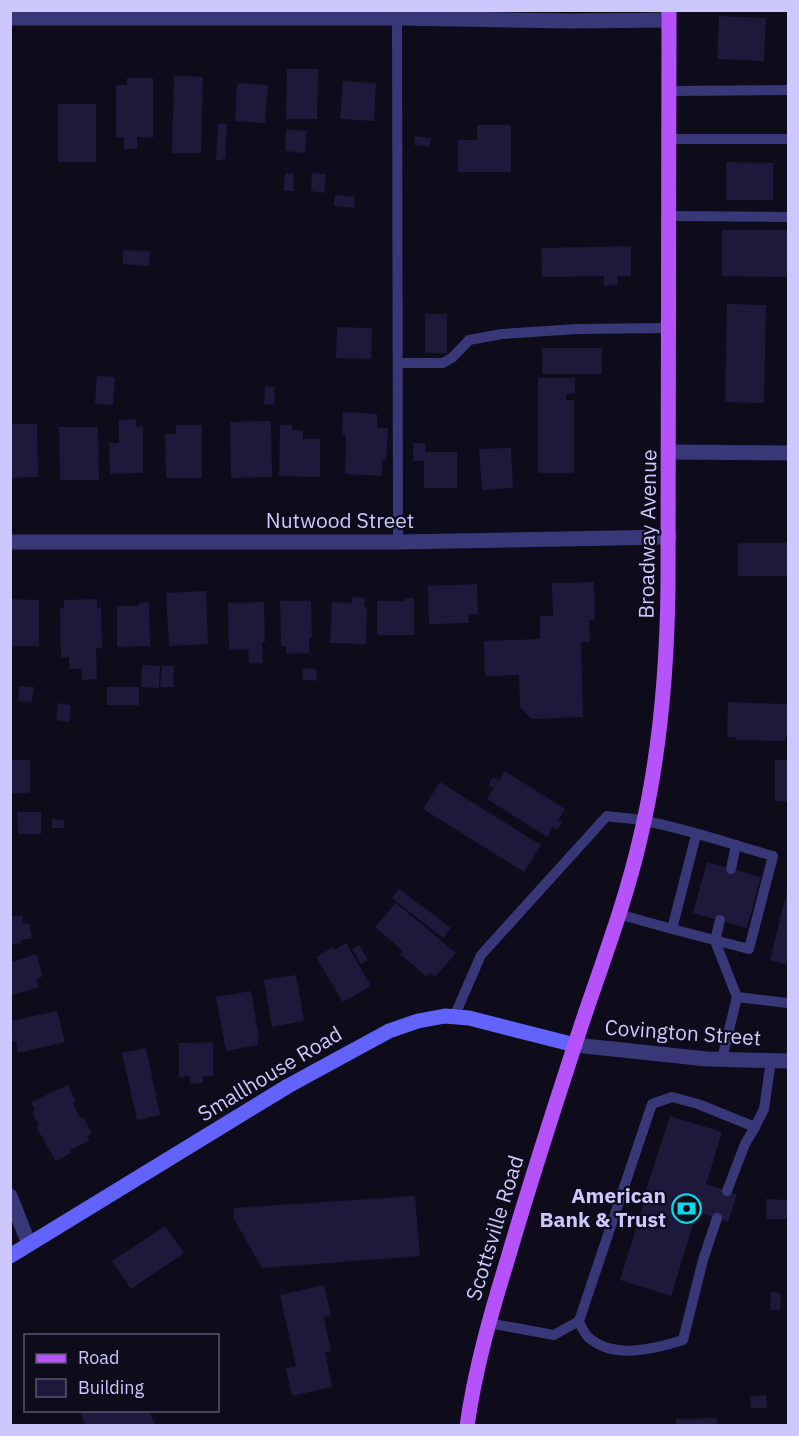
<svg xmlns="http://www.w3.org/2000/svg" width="799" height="1436" viewBox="0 0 799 1436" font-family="'IBM Plex Sans',sans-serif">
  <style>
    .building { fill: #1e183b }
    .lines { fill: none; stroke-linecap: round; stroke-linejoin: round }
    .lane { stroke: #383879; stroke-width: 10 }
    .street { stroke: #383879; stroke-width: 15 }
    .secondary { stroke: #6263fa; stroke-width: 15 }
    .primary { stroke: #b552f9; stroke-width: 15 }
    .labels { text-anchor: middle; stroke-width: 4.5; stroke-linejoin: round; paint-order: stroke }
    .street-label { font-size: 21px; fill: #ccc7fd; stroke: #0e0b1b }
    .poi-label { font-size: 21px; font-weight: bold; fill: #ccc7fd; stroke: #0e0b1b; text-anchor: end }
  </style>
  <rect width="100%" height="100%" fill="#0e0b1b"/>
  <g class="building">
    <polygon points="719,16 766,18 764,61 717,59"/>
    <polygon points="287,69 318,69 317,119 286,119"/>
    <polygon points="174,76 203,77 201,153 172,153"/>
    <polygon points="127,78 153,78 153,138 137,137 137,149 124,149 124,137 116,137 116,85 127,85"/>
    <polygon points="343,81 376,83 374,121 340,119"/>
    <polygon points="237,83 268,85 265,123 235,121"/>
    <rect x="58" y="104" width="38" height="58"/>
    <polygon points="218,124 227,124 225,159 216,161"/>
    <polygon points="477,125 511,125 511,172 458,172 458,140 477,140"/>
    <polygon points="286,129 307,131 305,153 285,151"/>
    <polygon points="415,136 431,138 430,147 414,145"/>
    <polygon points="726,162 773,163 773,200 726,200"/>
    <polygon points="285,173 294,174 293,191 284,191"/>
    <polygon points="312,173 326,174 324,193 311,191"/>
    <polygon points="335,195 355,197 354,208 334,206"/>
    <polygon points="722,230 788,230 788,277 722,276"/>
    <polygon points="631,246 631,276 617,276 618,285 604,286 604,276 542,277 541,248"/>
    <polygon points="123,250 150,251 149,266 123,264"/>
    <polygon points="727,304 766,305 764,403 725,402"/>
    <rect x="425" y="314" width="22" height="39"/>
    <polygon points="337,327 372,328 371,359 336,358"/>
    <rect x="542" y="348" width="60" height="26"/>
    <polygon points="97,376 115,377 113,405 95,404"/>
    <polygon points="538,378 575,378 575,394 566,394 566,400 574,400 574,473 538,473"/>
    <polygon points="265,386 275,387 274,405 264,404"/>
    <polygon points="343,412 377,414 377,428 388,428 386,460 382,459 382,476 345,474 346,435 342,435"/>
    <polygon points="136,419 136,427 143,426 143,473 110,474 109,443 119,443 119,420"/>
    <polygon points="271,421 272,477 231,478 230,422"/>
    <polygon points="10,424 37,424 38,477 10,478"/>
    <polygon points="176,425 202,425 202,478 166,478 165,434 176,434"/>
    <polygon points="280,425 292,425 292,430 303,430 303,439 320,439 320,477 279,476"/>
    <polygon points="59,427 98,427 99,480 60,480"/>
    <polygon points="413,443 425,443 425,452 457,452 457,488 424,488 424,461 413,461"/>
    <polygon points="511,448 513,488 482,490 479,449"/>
    <rect x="738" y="543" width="50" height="33"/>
    <polygon points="594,582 595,620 589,620 590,642 581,642 583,717 532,719 520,707 519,675 485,676 484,641 540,639 540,616 553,616 552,583"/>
    <polygon points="477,584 478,614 468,614 469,623 429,624 428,586"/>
    <polygon points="206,591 208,644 169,646 166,593"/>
    <polygon points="352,597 365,598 364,607 367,607 366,644 330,643 332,602 352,603"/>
    <polygon points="405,598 414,598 414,635 377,635 377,601 405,601"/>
    <polygon points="10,599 39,600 39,646 10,646"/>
    <polygon points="97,599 97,608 101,607 102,648 96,648 97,679 82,680 82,669 69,669 69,657 61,657 60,608 64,608 64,600"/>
    <polygon points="280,601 311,601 312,637 309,637 309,653 286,654 286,646 281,646"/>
    <polygon points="149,602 150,646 117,647 117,606 139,606 139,603"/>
    <polygon points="264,602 265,642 262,642 263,663 249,663 248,649 229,650 228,603"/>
    <polygon points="142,665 160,666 159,688 141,687"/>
    <polygon points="162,666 174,666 173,687 160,687"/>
    <polygon points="303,668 317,669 316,681 302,679"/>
    <polygon points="19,686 34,687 32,702 18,701"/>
    <rect x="107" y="687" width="32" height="18"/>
    <polygon points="728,702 788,704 788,737 785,737 785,741 736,740 736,737 727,737"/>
    <polygon points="58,703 71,705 69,722 56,720"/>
    <rect x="10" y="760" width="20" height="33"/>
    <rect x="775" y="760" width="13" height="41"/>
    <polygon points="505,771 565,809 558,820 562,822 557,830 553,827 547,837 487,799 494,788 488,785 493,777 499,781"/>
    <polygon points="440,782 541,845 524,872 423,809"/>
    <polygon points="17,812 41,812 41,834 18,834"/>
    <polygon points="52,819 64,820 64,828 52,828"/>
    <polygon points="707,862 761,877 747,928 693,913"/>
    <polygon points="788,887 788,965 770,960"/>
    <polygon points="399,889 451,928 443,938 392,898"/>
    <polygon points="396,903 456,953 435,977 430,973 427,977 400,954 403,951 375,927"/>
    <polygon points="22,915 23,924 29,923 32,938 21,940 21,943 10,945 10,917"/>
    <polygon points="346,943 371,986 343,1002 316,957 333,947 335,950"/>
    <polygon points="359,945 368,960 361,964 352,949"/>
    <polygon points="36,954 43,976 36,979 39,987 10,996 10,963"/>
    <polygon points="296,975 304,1021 272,1027 264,980"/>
    <polygon points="251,991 259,1039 257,1039 258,1045 226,1051 216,997"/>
    <polygon points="57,1011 65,1042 18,1053 16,1041 12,1042 10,1034 13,1033 11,1021"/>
    <polygon points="213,1042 213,1076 203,1076 203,1083 190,1084 190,1076 179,1077 179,1043"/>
    <polygon points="146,1048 160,1115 137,1120 122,1053"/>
    <polygon points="68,1085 76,1102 73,1103 80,1118 83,1117 92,1134 87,1136 90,1140 70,1150 71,1153 56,1161 36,1127 39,1126 32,1112 35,1110 31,1102"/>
    <polygon points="670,1116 722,1132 706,1184 737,1194 728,1222 697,1212 671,1296 620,1280 644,1203 642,1202"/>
    <polygon points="415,1196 420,1256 262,1268 234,1219 234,1208"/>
    <polygon points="766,1199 788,1200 788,1219 766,1219"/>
    <polygon points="165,1226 184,1253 131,1289 112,1261"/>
    <polygon points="324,1285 331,1316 324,1317 331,1351 325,1352 332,1387 292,1396 286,1368 296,1366 280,1295"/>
    <polygon points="771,1292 781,1293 780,1310 770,1310"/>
    <polygon points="766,1395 767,1408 751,1408 750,1396"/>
    <polygon points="79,1410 149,1410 156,1426 86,1426"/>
    <polygon points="717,1418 717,1426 676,1426 676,1419"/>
  </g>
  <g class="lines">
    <g class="lane">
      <polyline points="397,10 398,542"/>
      <polyline points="670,91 788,90"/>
      <polyline points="669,139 788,139"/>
      <polyline points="670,216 788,217"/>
      <polyline points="398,363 443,363 453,357 469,340 502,334 578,329 670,328"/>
      <polyline points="731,869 736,845"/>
      <polyline points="618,914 672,929"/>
      <polyline points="720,920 715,941 737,997 722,1059"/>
      <polyline points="737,997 788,1003"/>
      <path d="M454,1017L481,955L607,816C619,818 632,818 645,821C688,829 730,844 773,856L749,949L672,929L696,835"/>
      <polyline points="727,1191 745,1144 755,1127"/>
      <path d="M579,1321C581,1326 584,1333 588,1337C613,1360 655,1349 683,1340L703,1260L717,1218"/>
      <polyline points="488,1323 554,1335 579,1321 652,1104 672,1097 698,1104 755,1127 764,1109 771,1060"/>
    </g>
    <g class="street">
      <polyline points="10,18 397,18 570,21 669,20"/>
      <polyline points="670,452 788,453"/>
      <polyline points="10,542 398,542 669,537"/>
      <polyline points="575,1045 707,1059 788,1061"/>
      <polyline points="10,1196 29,1244"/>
    </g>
    <polyline class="secondary" points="10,1256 288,1086 389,1031 418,1021 445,1016 469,1018 575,1045"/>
    <path class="primary" d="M467,1426C475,1369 491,1313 508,1258C531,1179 557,1099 583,1020C603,961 626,900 640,839C660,756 667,672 668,587L669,10"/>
  </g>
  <defs>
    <symbol id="bank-ring" viewBox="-11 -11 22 22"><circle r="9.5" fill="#0e0b1b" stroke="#08dae9" stroke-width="1.5"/><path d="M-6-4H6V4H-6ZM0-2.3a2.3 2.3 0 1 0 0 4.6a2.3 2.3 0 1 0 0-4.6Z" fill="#08dae9"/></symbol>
  </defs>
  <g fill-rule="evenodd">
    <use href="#bank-ring" x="670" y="1192" width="33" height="33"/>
  </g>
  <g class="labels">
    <g class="street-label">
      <text x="340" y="528">Nutwood Street</text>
      <text transform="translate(648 534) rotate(-89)" y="7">Broadway Avenue</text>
      <text transform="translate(683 1033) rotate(4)" y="7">Covington Street</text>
      <text transform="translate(270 1074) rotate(-31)" y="7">Smallhouse Road</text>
      <text transform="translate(495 1228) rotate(-73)" y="7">Scottsville Road</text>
    </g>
    <g class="poi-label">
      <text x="666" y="1203">American<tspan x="666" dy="24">Bank &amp; Trust</tspan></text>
    </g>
  </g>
  <rect width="799" height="1436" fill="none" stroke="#ccc7fd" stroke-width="24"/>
  <rect x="24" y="1334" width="195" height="78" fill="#0e0b1b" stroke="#5a5675" stroke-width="1.5"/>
  <rect x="36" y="1354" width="30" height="9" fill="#b552f9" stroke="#5a5675" stroke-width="1.5"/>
  <text x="78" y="1364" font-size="18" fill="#ccc7fd">Road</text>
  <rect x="36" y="1379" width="30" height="18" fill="#1e183b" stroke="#5a5675" stroke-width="1.5"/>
  <text x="78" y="1394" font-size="18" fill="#ccc7fd">Building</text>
</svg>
